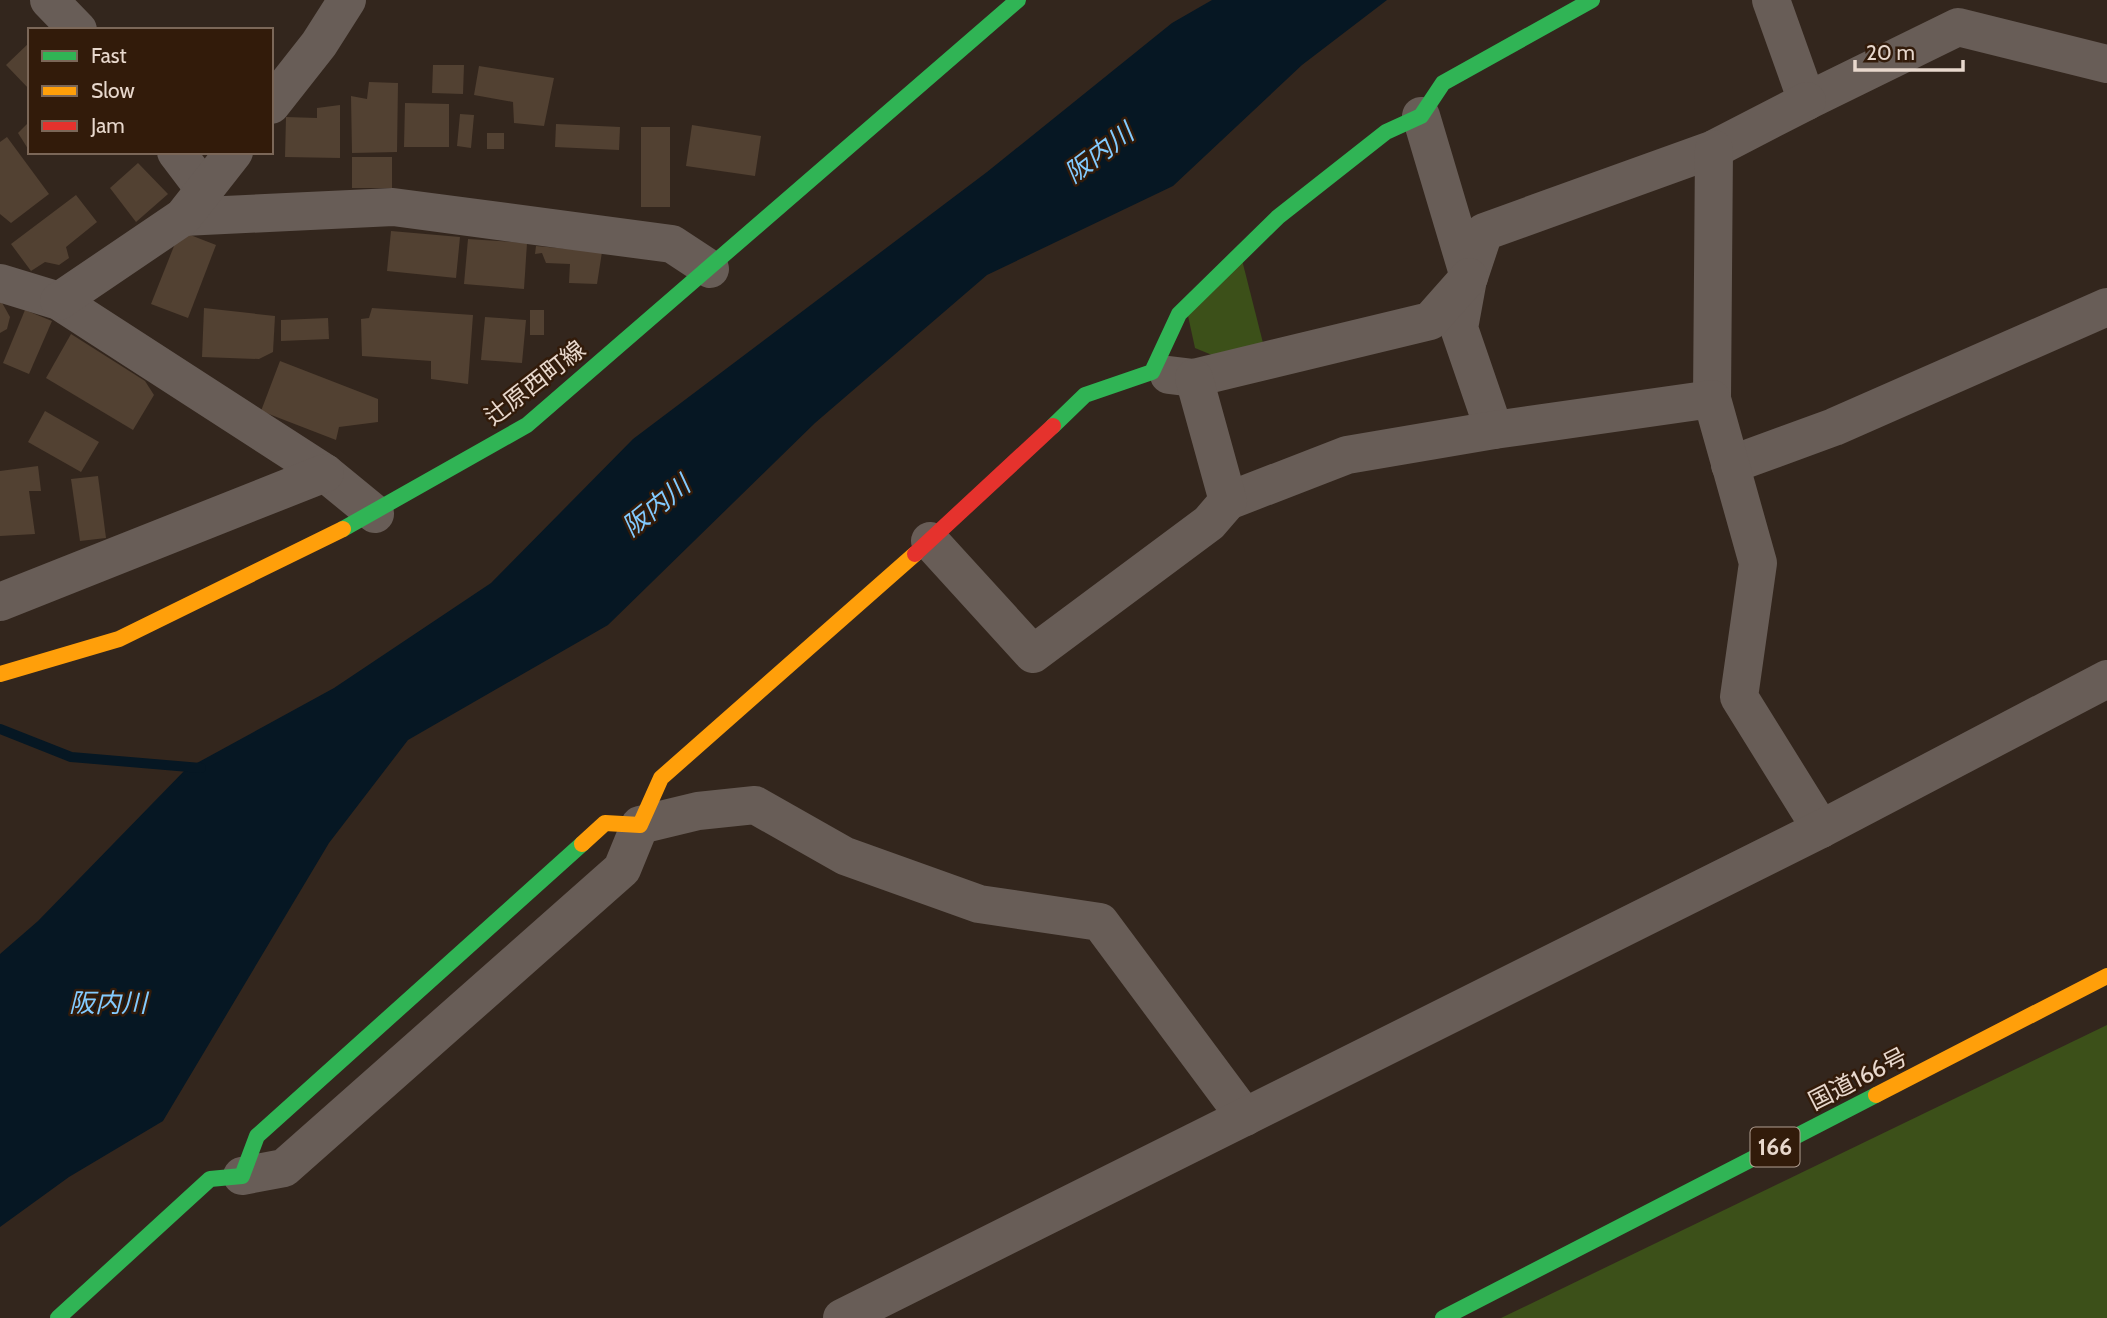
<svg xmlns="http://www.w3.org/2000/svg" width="2107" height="1318" viewBox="0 0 2107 1318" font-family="Cabin,'Noto Sans JP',sans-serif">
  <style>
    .green { fill: #3c5019 }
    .water { fill: #061723 }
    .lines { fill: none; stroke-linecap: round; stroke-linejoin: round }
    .stream { stroke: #061723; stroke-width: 10 }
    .building { fill: #524132 }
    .street { stroke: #685d57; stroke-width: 38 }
    .fast { stroke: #30b455; stroke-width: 16 }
    .slow { stroke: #ff9f0a; stroke-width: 16 }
    .jam { stroke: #e5322d; stroke-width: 16 }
    .labels { text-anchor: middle; stroke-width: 5; stroke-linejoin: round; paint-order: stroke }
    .shield { fill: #321b0a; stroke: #b19f92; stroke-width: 2 }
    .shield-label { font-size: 23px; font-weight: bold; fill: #e8d8cd }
    .street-label { font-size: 24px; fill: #e8d8cd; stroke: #321b0a }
    .water-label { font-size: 26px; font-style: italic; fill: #83cbff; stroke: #321b0a }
  </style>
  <rect width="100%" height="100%" fill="#33261d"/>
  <g class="green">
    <polygon points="1242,260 1263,343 1212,355 1195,348 1188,316"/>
    <polygon points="2107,1025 2107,1318 1501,1318"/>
  </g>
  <polygon class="water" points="1212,0 1387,0 1302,65 1173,186 987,275 815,423 608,625 408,740 329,843 163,1121 69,1177 0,1227 0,954 38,921 186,769 334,688 491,583 633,439 987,172 1172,23"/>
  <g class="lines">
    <polyline class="stream" points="0,729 71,757 201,768"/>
  </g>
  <g class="building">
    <polygon points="30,42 30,90 6,65"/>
    <polygon points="433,65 464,65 463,94 432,93"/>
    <polygon points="479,66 554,78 544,126 514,123 513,102 474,95"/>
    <polygon points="369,82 398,83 397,152 352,153 351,96 367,99"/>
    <polygon points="405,103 449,104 449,147 404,147"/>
    <polygon points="340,105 340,158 285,157 286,117 317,118 317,108"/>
    <polygon points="460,114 474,115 471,148 457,146"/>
    <polygon points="30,121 30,152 18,133"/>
    <polygon points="556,124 620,127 619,150 555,147"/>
    <polygon points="692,125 761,136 755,176 686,166"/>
    <rect x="641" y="127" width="29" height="80"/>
    <rect x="487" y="133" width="17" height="16"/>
    <polygon points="7,137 49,194 11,223 0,214 0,142"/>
    <rect x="352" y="157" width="40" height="31"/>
    <polygon points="138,163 168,194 136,222 110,188"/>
    <polygon points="76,195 97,222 66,247 69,258 59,265 45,262 31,271 11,244"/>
    <polygon points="180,231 216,245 188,318 151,304"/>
    <polygon points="391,231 460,237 456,278 387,271"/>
    <polygon points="468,239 527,243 524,289 464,284"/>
    <polygon points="536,246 602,252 597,284 569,283 570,264 546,263 542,253 535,254"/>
    <polygon points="0,299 10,317 7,329 0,333"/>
    <polygon points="204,308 275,316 273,352 259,359 202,357"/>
    <polygon points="372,308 473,315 468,384 431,379 431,361 362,356 361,319 369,318"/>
    <polygon points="25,310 52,321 29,374 3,363"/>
    <rect x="530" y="310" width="14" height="25"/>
    <polygon points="485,317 526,320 522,363 481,360"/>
    <polygon points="328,318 329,339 281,341 281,320"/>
    <polygon points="71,334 145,381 154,395 133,430 46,378"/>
    <polygon points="280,361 378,399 378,422 339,427 336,440 261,411"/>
    <polygon points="45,411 99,442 81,472 28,442"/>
    <polygon points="38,466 41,491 29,491 35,534 0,536 0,471"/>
    <polygon points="98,476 106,538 80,541 71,479"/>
  </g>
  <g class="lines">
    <g class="street">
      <polyline points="49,0 78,30"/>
      <polyline points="1771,0 1807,101 1958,27 2107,64"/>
      <polyline points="271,105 319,44 347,0"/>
      <polyline points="1421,116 1469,277 1484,232 1714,149 1807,101"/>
      <polyline points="176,152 204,189"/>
      <polyline points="183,217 393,207 672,244 710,269"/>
      <polyline points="1468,279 1459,328 1494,430"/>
      <polyline points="0,283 59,301 325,473 375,514"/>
      <polyline points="59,301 183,217 234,152"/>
      <polyline points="1169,375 1194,378 1430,321 1469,277"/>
      <polyline points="1712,399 1714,149"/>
      <polyline points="1730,465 1834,427 2107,307"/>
      <polyline points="1228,501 1347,455 1494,430 1712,399 1758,563 1739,697 1821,829"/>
      <polyline points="930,541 1033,654 1209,523 1228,501 1194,378"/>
      <polyline points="0,602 325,473"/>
      <polyline points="242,1176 284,1168 622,869 640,825 698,811 755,805 845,856 979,904 1100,922 1245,1117"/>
      <polyline points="842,1318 1821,829 2107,679"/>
    </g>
    <g class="fast">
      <polyline points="1053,426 1085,395 1152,372 1179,314 1278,217 1386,132 1421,116 1443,83 1592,0"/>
      <polyline points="343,529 527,425 1018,0"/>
      <polyline points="58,1318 210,1179 242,1176 257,1136 582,844"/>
      <polyline points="1443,1318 1876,1095"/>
    </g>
    <g class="slow">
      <polyline points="0,674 119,639 343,529"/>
      <polyline points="582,844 605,823 640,825 661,778 915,554"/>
      <polyline points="1876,1095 2107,976"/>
    </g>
    <polyline class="jam" points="915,554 1053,426"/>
  </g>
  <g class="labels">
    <rect class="shield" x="1750.5" y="1127.5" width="49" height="39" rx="5"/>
    <g class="shield-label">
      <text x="1775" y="1155">166</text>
    </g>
    <g class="street-label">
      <text transform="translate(535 383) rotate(-38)" y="8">辻原西町線</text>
      <text transform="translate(1858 1079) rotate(-27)" y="8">国道166号</text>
    </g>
    <g class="water-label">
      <text transform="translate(1099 153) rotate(-37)" y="9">阪内川</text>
      <text transform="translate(656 506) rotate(-39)" y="9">阪内川</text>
      <text x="108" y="1012">阪内川</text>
    </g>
  </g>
  <rect x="28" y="28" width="245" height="126" fill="#321b0a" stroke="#7b6758" stroke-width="2"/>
  <rect x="42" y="51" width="35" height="10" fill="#30b455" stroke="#7b6758" stroke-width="2"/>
  <text x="91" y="63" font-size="21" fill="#e8d8cd">Fast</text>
  <rect x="42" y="86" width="35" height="10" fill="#ff9f0a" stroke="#7b6758" stroke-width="2"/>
  <text x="91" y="98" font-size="21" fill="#e8d8cd">Slow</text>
  <rect x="42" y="121" width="35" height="10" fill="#e5322d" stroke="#7b6758" stroke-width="2"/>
  <text x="91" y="133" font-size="21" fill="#e8d8cd">Jam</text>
  <path d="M1855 60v10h108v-10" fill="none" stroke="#e8d8cd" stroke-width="3.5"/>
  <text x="1866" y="60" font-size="21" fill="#e8d8cd" stroke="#321b0a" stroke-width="5" paint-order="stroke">20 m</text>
</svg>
